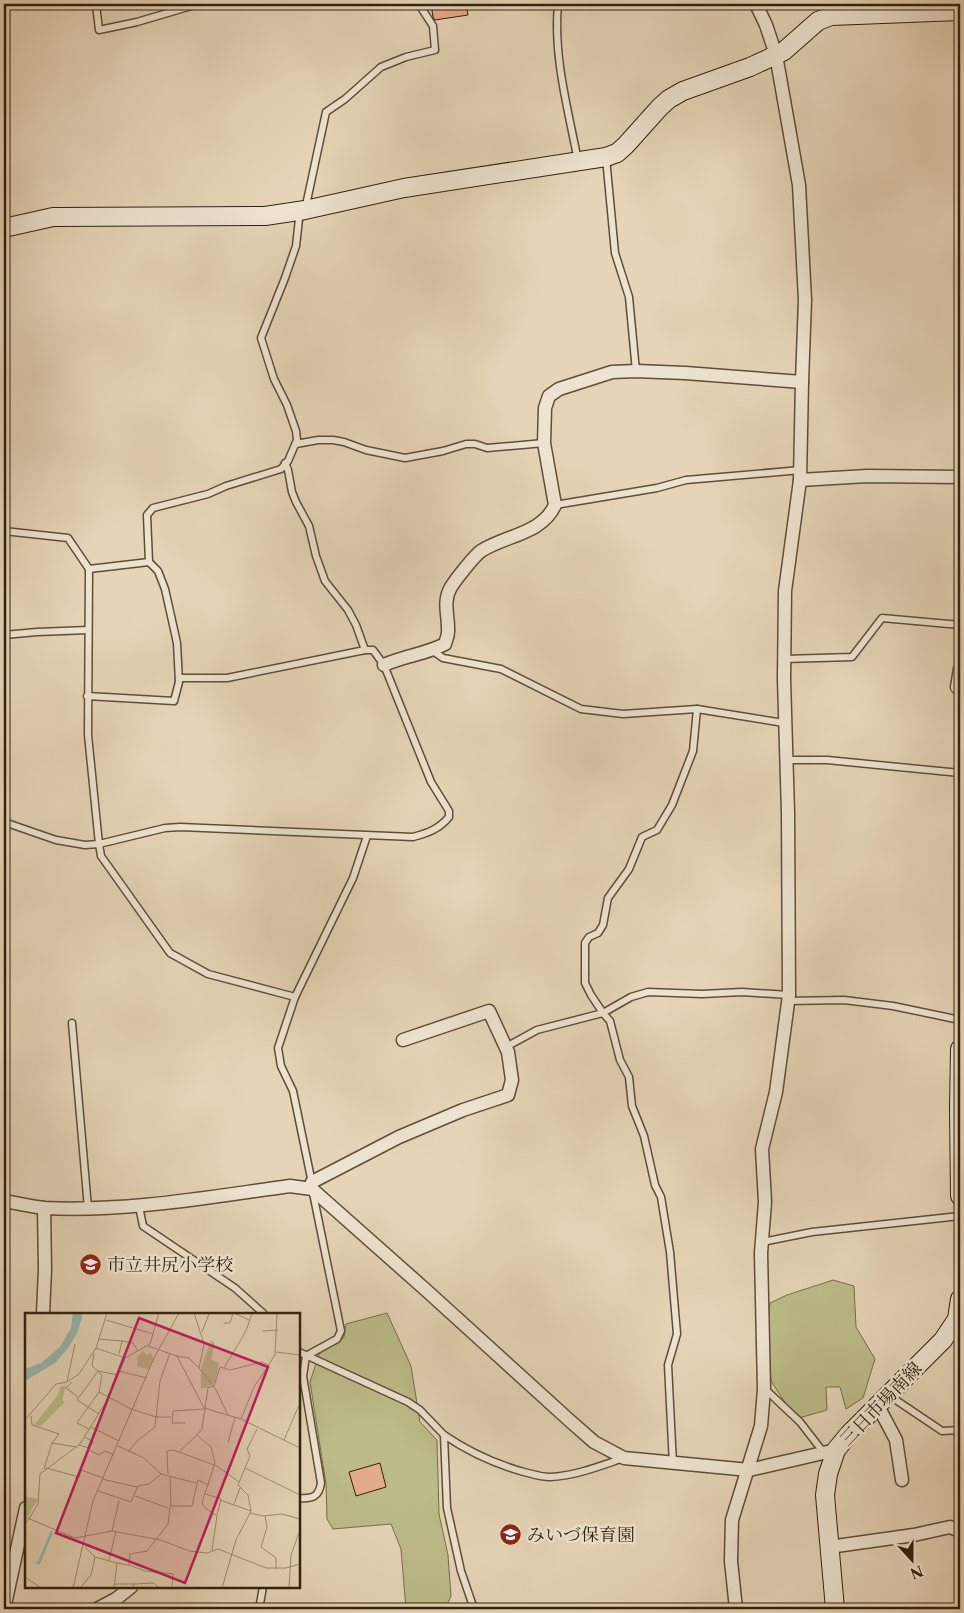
<svg xmlns="http://www.w3.org/2000/svg" width="964" height="1613" viewBox="0 0 964 1613" font-family="'Libre Caslon Text','Noto Serif JP',serif">
  <style>
    .green { fill: #bcbb89; stroke: #776e4a }
    .building { fill: #e4ab8c; stroke: #32220c }
    .lines { fill: none; stroke-linecap: round; stroke-linejoin: round }
    .lane-casing { stroke: #5f4e37; stroke-width: 9 }
    .street-casing { stroke: #5f4e37; stroke-width: 15 }
    .secondary-casing { stroke: #32220c; stroke-width: 20 }
    .lane { stroke: #eee3d0; stroke-width: 6 }
    .street { stroke: #eee3d0; stroke-width: 12 }
    .secondary { stroke: #eee3d0; stroke-width: 18 }
    .labels { text-anchor: middle; stroke-width: 5; stroke-linejoin: round; paint-order: stroke }
    .poi-label { font-size: 18px; fill: #32220c; stroke: #eee3d0; text-anchor: start }
    .street-label { font-size: 18px; fill: #32220c; stroke: #eee3d0 }
    .inset-river { fill: none; stroke: #96b8af; stroke-width: 2.5 }
    .inset-road { fill: none; stroke: #9d8d73; stroke-width: 1 }
    .view { fill: #c2185b; fill-opacity: 0.15; stroke: #c2185b; stroke-width: 2.5 }
    .inset-edge { fill: none; stroke: #32220c; stroke-width: 2.5 }
  </style>
  <rect width="100%" height="100%" fill="#e5d4b7"/>
  <filter id="stains"><feTurbulence type="fractalNoise" baseFrequency=".004" numOctaves="4"/><feColorMatrix values="0 0 0 0 .2 0 0 0 0 .09 0 0 0 0 .02 0 0 0 .5 -.17"/></filter>
  <radialGradient id="worn" r=".72"><stop offset=".6" stop-color="#630" stop-opacity="0"/><stop offset="1" stop-color="#630" stop-opacity=".3"/></radialGradient>
  <g class="green">
    <polygon points="833,1280 854,1286 856,1327 875,1359 863,1398 846,1409 840,1387 826,1387 827,1410 799,1418 788,1407 771,1381 767,1337 770,1303 787,1295"/>
    <polygon points="387,1313 411,1366 420,1422 437,1440 439,1514 448,1555 451,1596 445,1609 406,1609 401,1549 391,1524 333,1529 327,1519 326,1484 310,1382 319,1354 344,1337 346,1324"/>
  </g>
  <g class="building">
    <polygon points="431,4 466,4 468,15 435,20 433,17"/>
    <polygon points="380,1463 386,1487 356,1496 349,1472"/>
  </g>
  <g class="lines">
    <defs>
      <g id="lane">
        <polyline points="96,4 99,30 137,22 198,4"/>
        <path d="M558,4C553,56 568,109 578,161"/>
        <polyline points="606,158 615,253 629,297 636,371"/>
        <polyline points="296,444 318,440 333,440 344,442 366,450 405,458 443,451 466,444 475,444 487,448 544,443"/>
        <polyline points="285,463 288,470 292,492 296,502 309,526 316,556 325,581 348,610 356,625 365,650"/>
        <polyline points="555,505 657,488 686,480 801,470"/>
        <polyline points="4,531 68,538 89,569 88,735 99,844 101,856 170,953 208,974 295,997 278,1048 281,1066 293,1091 312,1183"/>
        <polyline points="960,531 960,602"/>
        <polyline points="89,569 149,562"/>
        <polyline points="4,635 37,632 88,630"/>
        <polyline points="433,651 443,658 501,669 581,709 623,714 697,709 784,723"/>
        <polyline points="784,659 852,657 882,618 960,625"/>
        <polyline points="87,696 174,701 179,682 177,643 165,589 158,571 149,562 147,515 153,508 208,494 226,486 281,469 288,461 297,440 296,431 287,405 274,379 261,338 285,278 296,246 299,219 305,210 326,112 345,99 381,67 406,57 435,50 433,26 422,9 420,4"/>
        <polyline points="786,760 827,760 960,773"/>
        <path d="M4,822L56,840L85,845L99,844L165,828L180,827L413,837C428,833 439,829 449,817V811L431,782L384,665L373,650H365L227,678H179"/>
        <polyline points="295,997 353,878 367,836"/>
        <polyline points="788,1001 844,1000 893,1006 960,1020"/>
        <polyline points="72,1023 88,1208"/>
        <polyline points="506,1047 537,1030 603,1013 591,995 585,983 585,943 589,937 598,933 603,925 608,898 629,869 642,837 657,830 672,805 693,751 697,709"/>
        <polyline points="139,1206 143,1226 235,1288 264,1314"/>
        <polyline points="762,1242 812,1232 960,1216"/>
        <polyline points="299,1352 408,1402 420,1410 444,1435 447,1508 461,1571 474,1609"/>
        <polyline points="765,1389 800,1422 824,1453"/>
        <polyline points="890,1396 942,1431 960,1430"/>
        <path d="M444,1435C469,1452 495,1464 524,1472C532,1474 541,1477 550,1477C575,1476 600,1466 624,1458"/>
        <polyline points="673,1464 668,1365 677,1334 670,1252 661,1197 655,1185 644,1136 632,1106 629,1077 620,1060 610,1021 603,1013 631,997 648,992 702,994 742,992 789,995"/>
        <path d="M299,1498C312,1499 319,1497 321,1483L303,1376L306,1356L337,1339L341,1331L313,1193"/>
        <polyline points="259,1609 263,1587"/>
      </g>
      <g id="street">
        <polyline points="800,480 867,476 960,477"/>
        <path d="M384,665C404,656 426,654 445,644C446,640 448,636 448,632C449,616 442,602 451,587C456,579 475,555 481,551C506,535 542,534 555,505L544,443L545,408L549,396L559,389L612,372L636,371L685,373L802,382"/>
        <polyline points="960,669 957,687 960,688"/>
        <polyline points="312,1182 399,1137 463,1110 508,1095 512,1080 508,1052 489,1011 403,1040"/>
        <path d="M4,1201C17,1203 32,1207 45,1208C127,1212 209,1197 290,1186L312,1189L427,1291L569,1420L594,1442L624,1458L749,1470L836,1450"/>
        <polyline points="43,1314 45,1269 44,1208"/>
        <polyline points="878,1406 896,1440 902,1480"/>
        <polyline points="829,1547 914,1535 950,1527 960,1531"/>
        <polyline points="4,1609 26,1508"/>
        <polyline points="97,1609 116,1599 131,1587"/>
        <polyline points="736,1609 731,1561 732,1520 761,1426 764,1389 761,1253 765,1202 762,1149 776,1092 789,995 788,813 784,679 785,591 800,480 802,382 805,300 799,185 776,55 766,25 756,4"/>
      </g>
      <g id="secondary">
        <polyline points="4,228 53,217 265,216 305,210 404,188 606,157 617,153 626,145 660,107 669,99 683,91 750,67 776,55 784,51 818,21 831,16 960,11"/>
        <polyline points="960,1049 959,1109 960,1196"/>
        <polyline points="835,1609 825,1495 828,1474 836,1450 849,1434 943,1340 957,1319 960,1299"/>
      </g>
    </defs>
    <use href="#lane" class="lane-casing"/>
    <use href="#street" class="street-casing"/>
    <use href="#secondary" class="secondary-casing"/>
    <use href="#lane" class="lane"/>
    <use href="#street" class="street"/>
    <use href="#secondary" class="secondary"/>
  </g>
  <defs>
    <symbol id="school-disc" viewBox="-11 -11 22 22"><circle r="9.5" fill="#8f2418" stroke="#eee3d0"/><path d="M0-5L7-2L0 1L-7-2ZM-4 1L0 2.5L4 1V4Q0 6-4 4Z" fill="#fff"/></symbol>
  </defs>
  <g fill-rule="evenodd">
    <use href="#school-disc" x="78" y="1252" width="25" height="25"/>
    <use href="#school-disc" x="498" y="1522" width="25" height="25"/>
  </g>
  <g class="labels">
    <g class="poi-label">
      <text x="107" y="1271">市立井尻小学校</text>
      <text x="527" y="1541">みいづ保育園</text>
    </g>
    <g class="street-label">
      <text transform="translate(881 1404) rotate(-46)" y="6">三日市場南線</text>
    </g>
  </g>
  <g transform="translate(25 1313)">
    <rect width="275" height="275" fill="#e5d4b7"/>
    <path d="M186,27L190,30L186,46L194,50L190,69L182,75H176V55ZM119,38L121,42L126,40L128,46L124,56L112,54L113,43ZM41,72L37,87L40,89L16,113L9,112L33,82L35,74ZM1,184L13,186L3,203H0Z" fill="#bcbb89"/>
    <path d="M48,0H56L57,4L53,18L44,34L30,50L0,68V56L16,50L35,34L46,15Z" fill="#96b8af"/>
    <path class="inset-river" d="M11,249L14,250L27,218"/>
    <path class="inset-road" d="M82,0L71,35L100,45M169,0L179,31L174,55L190,75L203,102M209,0L224,7M81,7L128,21M199,10H205L208,0M238,18L253,17M177,19L184,1M74,26L97,28L94,41M97,28L108,30L113,38M50,31L42,69L54,61L71,35M123,33L152,43L179,95L216,106L275,135M251,39L275,42M69,40L67,53L77,62L74,79M152,43L164,45L174,55M199,55L221,18L227,0M94,58L122,65M47,69L41,75L53,84M106,96L131,104L135,68L145,40M74,101L52,87L73,58L93,62M6,103L7,112L34,121L27,130L19,156M216,106L229,74L250,42L252,0M0,107L31,71L42,69M160,110H147L148,98L179,96M66,114L94,128M64,116L52,110L74,79L106,96M259,127L275,90M27,130L51,134M203,130L210,104M54,132L64,135L68,129L60,124M93,133L119,145L136,161L171,170M64,137L74,142L80,138L89,142M103,139L112,128L130,114L131,104H146M154,139L172,122M21,155L54,164L56,157L78,165M220,155L275,182M56,157L64,136M143,161L142,138L148,137L192,153L214,169M145,164L146,193M77,166L112,174M73,178L106,189L113,173L124,171L136,161M181,181L196,186L192,202M110,183L143,195M195,187L226,198M209,191L215,175M225,200L238,203L257,201L275,206M240,203L242,214L236,234L251,245V256M0,204L50,225L87,218L136,227L164,238L182,240L193,236L241,255H261L275,251M0,212L13,191L15,161L55,131L84,84L100,45L125,31L134,0M87,218L94,188M187,237L192,203L179,194L177,189L190,150L186,134L172,122L177,116L183,75L189,73L195,54L205,57L237,49L244,52M70,244L92,250L89,275M84,247L91,218M92,250L104,252L105,241L122,238L143,211L145,193H167L173,167L184,172M104,252L120,258L148,261L147,273M0,264L16,275M89,271H109M48,275L68,188L129,45L154,0M55,275L66,262L70,244L60,234M108,275L109,271L129,270L134,275M145,275H162M197,275L211,227L226,198L223,182L213,172L225,143L222,136L232,116M264,275L266,242L275,217"/>
    <path class="view" d="M114,5L243,54L160,270L31,220Z"/>
    <rect width="275" height="275" class="inset-edge"/>
  </g>
  <rect width="964" height="1613" fill="none" stroke="#e5d4b7" stroke-width="20"/>
  <rect x="5" y="5" width="954" height="1603" fill="none" stroke="#32220c" stroke-width="2.5"/>
  <rect x="10" y="10" width="944" height="1593" fill="none" stroke="#32220c"/>
  <g transform="translate(912 1560) rotate(159)" stroke="#eee3d0" stroke-width="4" paint-order="stroke">
  <path d="M0-4L9 19L0 12L-9 19Z" fill="#32220c"/>
  <text y="-8" font-size="14" font-weight="bold" text-anchor="middle" fill="#32220c">N</text>
  </g>
  <rect width="100%" height="100%" filter="url(#stains)"/>
  <rect width="100%" height="100%" fill="url(#worn)"/>
</svg>
